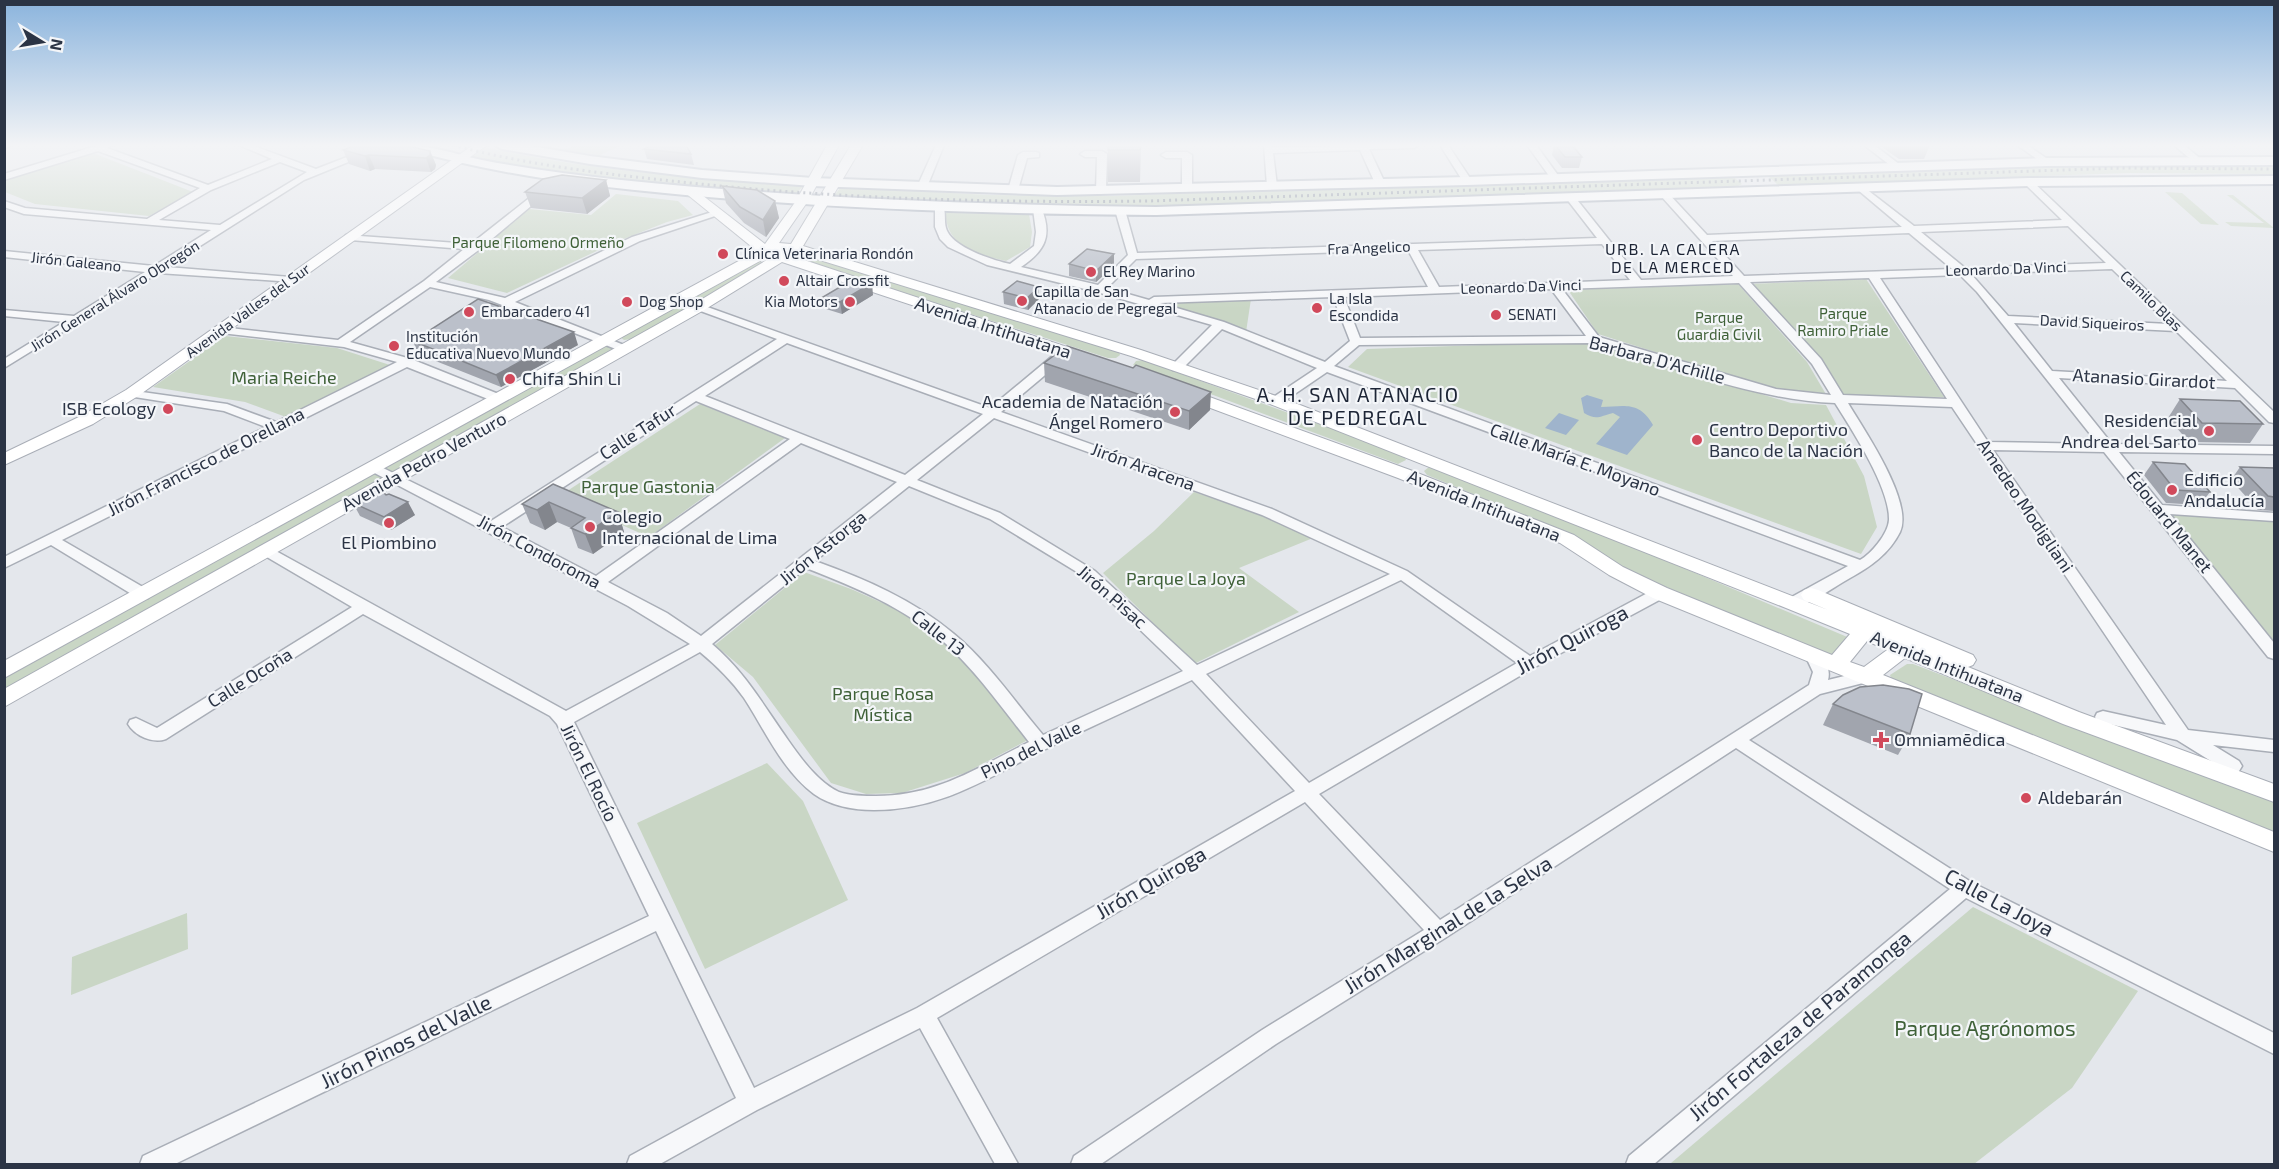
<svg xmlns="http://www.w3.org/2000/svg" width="2279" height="1169" viewBox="0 0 2279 1169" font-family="'Exo 2',sans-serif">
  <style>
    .green { fill: #c9d6c5 }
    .water { fill: #9fb4cc }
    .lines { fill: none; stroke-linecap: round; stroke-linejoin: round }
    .street-casing { stroke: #a9aeb7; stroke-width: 3 }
    .secondary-casing { stroke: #a9aeb7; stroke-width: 2 }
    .primary-casing { stroke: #a3abb8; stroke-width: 4 }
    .street { fill: #f7f8fa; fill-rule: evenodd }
    .secondary { fill: #fff; fill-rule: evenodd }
    .primary { fill: #fff; fill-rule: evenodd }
    .rail { stroke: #7d8696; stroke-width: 3; stroke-dasharray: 2 4; stroke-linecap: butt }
    .wall { fill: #a1a5ae }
    .shaded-wall { fill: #83868d }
    .building { fill: #bbc0ca; stroke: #83868d; stroke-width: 1.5 }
    .poi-dot { fill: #d1495b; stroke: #f4f6f9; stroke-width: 2 }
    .labels { text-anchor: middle; stroke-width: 4.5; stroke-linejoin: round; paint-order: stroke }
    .far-park-label { font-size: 15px; fill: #3f6138; stroke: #f4f6f9 }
    .far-street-label { font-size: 15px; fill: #2b3445; stroke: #f4f6f9 }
    .far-poi-label { font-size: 15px; fill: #2b3445; stroke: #f4f6f9; text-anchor: start }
    .far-neighbourhood-label { font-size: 16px; letter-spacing: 1.5px; fill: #1d2536; stroke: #f4f6f9 }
    .street-label { font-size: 18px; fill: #2b3445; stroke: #f4f6f9 }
    .park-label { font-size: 18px; fill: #3f6138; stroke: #f4f6f9 }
    .poi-label { font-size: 18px; fill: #2b3445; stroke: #f4f6f9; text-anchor: start }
    .neighbourhood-label { font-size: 20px; letter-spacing: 1.5px; fill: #1d2536; stroke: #f4f6f9 }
    .near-street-label { font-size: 21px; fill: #2b3445; stroke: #f4f6f9 }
    .near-park-label { font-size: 21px; fill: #3f6138; stroke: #f4f6f9 }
  </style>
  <rect width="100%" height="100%" fill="#e4e7ec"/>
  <g class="green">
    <polygon points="576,145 622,145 600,155 563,150"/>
    <path d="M485,147C590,171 697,178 804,185L794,196C686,186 578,178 471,158Z"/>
    <polygon points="93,153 193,192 149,216 35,204 5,192 5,180"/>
    <polygon points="2132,164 2274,165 2274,174 2129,173 1778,185 1766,174"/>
    <polygon points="1731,175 1742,184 1738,186 1672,189 1196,206 1033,205 832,198 841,187 990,195 1111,196"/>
    <polygon points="2165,192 2182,193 2219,225 2201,224"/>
    <polygon points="616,194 678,201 693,215 667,222 616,242 507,293 448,278 529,209 591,215"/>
    <polygon points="2227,195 2233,195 2274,228 2231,226 2225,222 2264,223"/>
    <path d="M946,213L1029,214L1032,232L1030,247L1006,261C979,255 945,246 946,213Z"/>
    <polygon points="800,252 1119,352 1120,355 1116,358 1108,358 798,259 795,255"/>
    <polygon points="760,261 766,264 632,339 624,340 620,337"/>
    <polygon points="1866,279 1944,397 1841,396 1749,284"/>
    <polygon points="1738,284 1807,362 1827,396 1776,390 1598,334 1568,290"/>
    <polygon points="1251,299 1246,332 1159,302"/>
    <polygon points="225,336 337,348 390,365 286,417 245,402 153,387"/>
    <polygon points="1570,342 1598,345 1791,403 1826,405 1864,476 1877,527 1861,554 1348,367 1367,349"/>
    <polygon points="607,344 615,348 614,350 394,472 382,471 385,464"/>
    <polygon points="1143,360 1404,455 1406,460 1398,464 1133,365 1136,361"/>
    <polygon points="700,404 785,438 649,537 558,497"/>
    <polygon points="1429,467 1598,532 1852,639 1836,657 1646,579 1552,527 1427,475 1424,471"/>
    <polygon points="378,472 385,477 5,696 5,673 367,474"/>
    <polygon points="1194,492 1271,518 1313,538 1239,568 1299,612 1194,664 1103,573 1154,531"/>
    <polygon points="2167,513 2274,520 2274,640 2272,640"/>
    <polygon points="804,572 851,589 928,623 967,661 1028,740 965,773 902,793 866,794 831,783 753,677 715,645"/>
    <polygon points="1907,664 1913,664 2274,802 2274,834 1892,680 1890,675"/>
    <polygon points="767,763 803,801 848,900 705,969 637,823"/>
    <polygon points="1973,907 2138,991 2072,1088 1974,1164 1671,1163"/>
    <polygon points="187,913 188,949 71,995 72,957"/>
  </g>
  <g class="water">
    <path d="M1587,395L1603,400L1601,407C1623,407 1639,400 1653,425L1627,455L1596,444L1620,417L1613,413C1600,416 1597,421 1584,413L1581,398Z"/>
    <polygon points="1559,413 1579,420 1566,435 1545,428"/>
  </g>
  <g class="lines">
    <defs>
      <g id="street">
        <polygon points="4,145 12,145 4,149"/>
        <path d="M99,145H112L107,148L208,185L272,159L239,145H251L316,169L378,145H390L304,180L167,267L290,277L294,278V282L158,273L4,368V359L64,322L4,316V310L74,316L145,272L4,257V251L154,266L211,230L24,214L4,207V201L25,208L147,219L200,188L98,151L4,180V174ZM280,162L307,172L220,225L159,220L211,190Z"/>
        <polygon points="936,145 944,145 927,187 919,189 917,187"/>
        <polygon points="1264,145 1272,145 1273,147 1418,145 1414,148 1369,149 1385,183 1380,186 1375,183 1360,150 1273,153 1277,186 1272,189 1267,186"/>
        <polygon points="1440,145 1448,145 1472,181 1470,183 1464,183"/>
        <polygon points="1527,145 1536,145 1560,178 1558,180 1552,180"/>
        <polygon points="1864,145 1874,145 1903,167 1895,169"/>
        <polygon points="2017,145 2027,145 2052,162 2044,164"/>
        <polygon points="2174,145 2184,145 2203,161 2195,163"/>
        <polygon points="1102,151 1107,154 1106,191 1101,194 1096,191 1097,157 1085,157 1080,154 1085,151"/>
        <polygon points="1036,152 1039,153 1039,157 1027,158 1018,190 1010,192 1008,190 1018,155 1023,152"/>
        <polygon points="1187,152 1192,155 1192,188 1187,191 1182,188 1182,158 1166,158 1161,155 1166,152"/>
        <path d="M2025,180H2031L2274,412V423L2269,422L2235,388L2059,378L2112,444L2274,446V454L2119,452L2162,505L2274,513V521L2170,514L2274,643V659L2268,657L2104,452L1993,450L2188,730L2274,740V752L2213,745L2239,761L2242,766L2239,771L2233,773L2227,771L2177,740L2097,721L2095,717L2097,713L2103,711L2166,725L1952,407L1848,403C1864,430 1914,502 1900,532C1889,554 1870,567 1850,578C1832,588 1813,603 1793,608L1785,603L1788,599L1848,566L1327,372L1280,404H1272L1270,401L1272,398L1317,368L1222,329L1181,370H1173V364L1212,325L1097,292L987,265L948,247L940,239L935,227V207L943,205C946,212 944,221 946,228C951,247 992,260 1010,264L1034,246L1036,232L1033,209L1041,207C1053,236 1045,251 1021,267L1098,285L1128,255L1115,210L1120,207L1125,210L1137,253L1597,238L1566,198L1571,195L1574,196L1641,280L1733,276L1661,196V192H1667L1707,235L1902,227L1858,190L1856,188L1861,185L1914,226L2062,220L2025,184ZM2068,226L2106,263L1965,268L1921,232ZM1909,233L1952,269L1744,276L1712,241ZM1602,244L1630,280L1439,287L1418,250ZM1408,250L1428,287L1154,297L1149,300L1107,288L1136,259ZM2112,269L2169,324L2008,316L1971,274ZM1960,275L1977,292L2098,444L1988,442L1880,278ZM1869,278L1947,399L1843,395L1821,359L1750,282ZM1739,283L1812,364L1831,395L1776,389L1599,337L1562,289ZM1551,289L1586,336L1360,338L1344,297ZM1333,297L1350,341L1325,362L1224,322L1160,303ZM2014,323L2176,331L2227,381L2052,371ZM1594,343C1671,366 1755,400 1835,403C1852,430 1890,488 1889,520C1888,534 1871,554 1860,560L1334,366L1359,345Z"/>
        <polygon points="542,188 550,190 480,249 436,282 505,298 632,237 712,212 721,214 640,241 515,302 629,347 629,351 621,351 489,300 430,287 350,342 411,359 501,395 503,398 501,401 493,401 407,367 62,540 148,590 151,594 148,598 138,598 51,545 4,568 4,557 266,427 224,411 128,396 126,393 128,390 227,404 276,422 397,362 344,347 221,333 215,330 221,327 338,340 424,281 464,249 350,240 345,237 346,235 471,244"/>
        <path d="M699,304L990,408L1055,354H1063V360L1001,412L1272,509L1407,571L1530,656L1655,589H1665L1668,593L1665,597L1535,667L1319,794L1440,920L1809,685L1813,672L1805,655L1807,651H1819C1825,660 1831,669 1828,680L1865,671L1871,673L1873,677L1871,681L1820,694L1749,740L1971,882L2274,1033V1054L1966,898L1654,1164H1626L1629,1156L1950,889L1736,748L1445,938L1276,1044L1101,1164H1071L1074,1156L1262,1030L1424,930L1305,802L937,1018L1018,1164H995L920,1028L757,1110L660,1164H627L630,1156L736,1098L656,931L175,1164H140L143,1156L649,916L557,724L550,716L363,614L166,739C153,744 135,736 128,724L130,720L136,718L157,728L352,607L260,553L258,550L260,547L265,545L566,711L690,644L628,606L365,468L367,465H377L491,521L777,339L695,309L693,307ZM787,343L983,414L905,475L705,396ZM696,401L790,439L596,576L502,527ZM994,418L1262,515L1390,574L1197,665L1095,571L1000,513L917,480ZM801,443L897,482L701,636L667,613L608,582ZM909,486L990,519L1085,577L1183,671L1043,735C1014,701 989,663 954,634C914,600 865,579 815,561ZM806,568C855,587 905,608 945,643C977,672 1002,708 1029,742C977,768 936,796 876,796C864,796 850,796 839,792C818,782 802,760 788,740C764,706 745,672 712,644ZM1401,580L1517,663L1309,783L1206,674ZM700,652C717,666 732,681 744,698C765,730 782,770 814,794C831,806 853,810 874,810C945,810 991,775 1052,746C1098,723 1146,702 1192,680L1295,791L917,1008L754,1088L574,722Z"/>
      </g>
      <g id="secondary">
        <polygon points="473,145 487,145 138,396 93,424 4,465 4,453 81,416 126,390"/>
        <path d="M827,145H839L808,201L779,243L791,244L851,145H863L803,246L1141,350L1282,398L1828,610L1804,600L1801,595L1804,590L1811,588L1818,590L1973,655L1976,660L1973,665L1968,667L2079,712L2274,784V802L2063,724L1905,658L1883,675L2274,832V852L1653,598L1609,575L1560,543L1398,478L1181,397L1179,394L1187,389L1193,391L1410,470L1574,535L1623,567L1667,588L1832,655L1850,634L1786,608L1270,404L1131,356L797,253L792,256L1091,355L1094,358L1091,361H1081L782,262L704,310L4,707V689L694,304L770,258L767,257L4,678V661L757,251L683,191L689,187L693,188L765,244L796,201ZM1867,641L1887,650L1864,667L1850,662Z"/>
      </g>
      <g id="primary">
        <path d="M402,145C430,145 455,154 482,160C528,169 575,175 621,180C799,198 977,205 1156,207L2028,178L2274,176V184L2028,186L1156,215C1006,214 857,210 708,197C605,188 504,177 404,148Z"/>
        <polygon points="495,145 526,145 590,156 702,170 813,178 1057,187 1467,177 2047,158 2274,157 2274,165 2047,166 1467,185 1057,195 813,186 702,178 590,164 502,149"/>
      </g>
    </defs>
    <use href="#street" class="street-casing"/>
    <use href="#secondary" class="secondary-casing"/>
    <use href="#primary" class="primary-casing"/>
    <use href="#street" class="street"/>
    <use href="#secondary" class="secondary"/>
    <use href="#primary" class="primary"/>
    <path class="rail" d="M453,145C534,167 617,175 700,184C849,199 999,203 1149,201L2121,168L2274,169"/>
  </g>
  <g class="wall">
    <polygon points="356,145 411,145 411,146 430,151 436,165 435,169 431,172 375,169 370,171 349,164 343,150"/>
    <polygon points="1108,145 1141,145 1140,182 1108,182"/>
    <polygon points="1554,145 1572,145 1582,157 1579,168 1562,168 1552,155"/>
    <polygon points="1879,145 1930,145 1924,159 1899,159"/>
    <polygon points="644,149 691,154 694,165 647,159"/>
    <polygon points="606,180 610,196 587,214 531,208 525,192"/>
    <polygon points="722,186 775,201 779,218 766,237 744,223 726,203"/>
    <polygon points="1114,254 1114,266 1096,282 1069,276 1069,264"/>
    <polygon points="1003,292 1039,299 1028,310 1004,304"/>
    <polygon points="873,295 842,314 826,309 823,297"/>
    <polygon points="413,341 578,345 501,387 418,354"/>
    <polygon points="1044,363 1210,410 1189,430 1045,382"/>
    <polygon points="2180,399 2263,424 2250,443 2189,442 2168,418"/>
    <polygon points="2153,462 2210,492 2200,505 2166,503 2144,475"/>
    <polygon points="2240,467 2274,469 2274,511 2258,510 2231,480"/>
    <polygon points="553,484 618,512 624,532 593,554 578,548 571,528 557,522 545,530 530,523 522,504"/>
    <polygon points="386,495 415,515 391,530 360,516 353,503"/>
    <polygon points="1833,704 1910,734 1898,755 1823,725"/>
  </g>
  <g class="shaded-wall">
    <polygon points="430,151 436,165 435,169 431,172 426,158"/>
    <polygon points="369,155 375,169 370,171 365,156"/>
    <polygon points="606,180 610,196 587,214 582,198"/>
    <polygon points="775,201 779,218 766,237 763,220"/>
    <polygon points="1114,254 1114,266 1096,282 1096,271"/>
    <polygon points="872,283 873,295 842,314 840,302"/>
    <polygon points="1039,287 1039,299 1028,310 1027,298"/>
    <polygon points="574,332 578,345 501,387 496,375"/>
    <polygon points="1211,392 1210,410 1189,430 1189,411"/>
    <polygon points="408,502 415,515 391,530 384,517"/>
    <polygon points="549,502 557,522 545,530 537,510"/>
    <polygon points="618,512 624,532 593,554 585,534"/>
  </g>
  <g class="building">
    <polygon points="356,145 405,145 430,151 430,155 426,158 369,155 365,156 343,150"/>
    <polygon points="653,145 686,145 691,154 644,149"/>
    <polygon points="1108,145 1141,145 1140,150 1108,150"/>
    <polygon points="1555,145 1572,145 1582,157 1565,157"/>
    <polygon points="562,175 606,180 582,198 525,192 543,179"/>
    <polygon points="722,186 757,190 775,201 763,220 740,207"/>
    <polygon points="1087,249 1114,254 1096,271 1069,264"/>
    <polygon points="855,278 872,283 840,302 823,297"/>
    <polygon points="1017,281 1039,287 1027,298 1003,292"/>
    <polygon points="478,299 574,332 496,375 413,341"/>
    <polygon points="1067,346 1133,368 1136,365 1211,392 1189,411 1044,363"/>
    <polygon points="2180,399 2240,401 2263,424 2202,423"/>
    <polygon points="2153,462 2185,464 2210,492 2175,490"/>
    <polygon points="2240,467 2274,468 2274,497 2268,496"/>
    <polygon points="553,484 618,512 585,534 571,528 585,518 549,502 537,510 522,504"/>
    <polygon points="374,491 383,492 386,495 389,494 408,502 384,517 353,503"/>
    <polygon points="1883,685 1909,689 1922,694 1910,734 1833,704 1843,695 1860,687"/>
  </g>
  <linearGradient id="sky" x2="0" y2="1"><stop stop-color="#8bb4dd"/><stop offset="0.47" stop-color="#f3f4f6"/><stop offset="1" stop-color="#f3f4f6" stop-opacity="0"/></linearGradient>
  <rect width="2279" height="309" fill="url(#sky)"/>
  <g class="poi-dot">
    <circle cx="723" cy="254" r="6"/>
    <circle cx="1091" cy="272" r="6"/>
    <circle cx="784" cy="281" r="6"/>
    <circle cx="1022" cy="301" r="6"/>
    <circle cx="627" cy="302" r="6"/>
    <circle cx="850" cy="302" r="6"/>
    <circle cx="1317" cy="308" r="6"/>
    <circle cx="469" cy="312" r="6"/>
    <circle cx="1496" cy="315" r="6"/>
    <circle cx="394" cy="346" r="6"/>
    <circle cx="510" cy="379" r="6"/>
    <circle cx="168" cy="409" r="6"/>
    <circle cx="1175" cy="412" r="6"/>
    <circle cx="2209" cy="431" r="6"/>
    <circle cx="1697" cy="440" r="6"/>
    <circle cx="2172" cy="490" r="6"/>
    <circle cx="389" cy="523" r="6"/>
    <circle cx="590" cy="527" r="6"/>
    <path d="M1878 731h6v6h6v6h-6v6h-6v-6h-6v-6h6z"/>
    <circle cx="2026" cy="798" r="6"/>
  </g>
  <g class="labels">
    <g class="far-park-label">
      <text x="538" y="248">Parque Filomeno Ormeño</text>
      <text x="1843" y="319">Parque<tspan x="1843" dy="17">Ramiro Priale</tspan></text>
      <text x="1719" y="323">Parque<tspan x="1719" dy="17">Guardia Civil</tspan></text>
    </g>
    <g class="far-street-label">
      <text transform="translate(1369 248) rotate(-2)" y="5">Fra Angelico</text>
      <text transform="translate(76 262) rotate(6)" y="5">Jirón Galeano</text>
      <text transform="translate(2006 269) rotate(-2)" y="5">Leonardo Da Vinci</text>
      <text transform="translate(1521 287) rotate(-2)" y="5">Leonardo Da Vinci</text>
      <text transform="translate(115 296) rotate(-32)" y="5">Jirón General Álvaro Obregón</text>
      <text transform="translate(2151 301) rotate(44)" y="5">Camilo Blas</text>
      <text transform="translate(248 311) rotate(-36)" y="5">Avenida Valles del Sur</text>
      <text transform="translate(2092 323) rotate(3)" y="5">David Siqueiros</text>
    </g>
    <g class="far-poi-label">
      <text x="735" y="259">Clínica Veterinaria Rondón</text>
      <text x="1103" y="277">El Rey Marino</text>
      <text x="796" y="286">Altair Crossfit</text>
      <text x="1034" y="297">Capilla de San<tspan x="1034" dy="17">Atanacio de Pegregal</tspan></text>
      <text x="1329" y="304">La Isla<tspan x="1329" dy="17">Escondida</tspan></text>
      <text x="639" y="307">Dog Shop</text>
      <text x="838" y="307" text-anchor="end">Kia Motors</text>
      <text x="481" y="317">Embarcadero 41</text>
      <text x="1508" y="320">SENATI</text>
      <text x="406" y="342">Institución<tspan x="406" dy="17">Educativa Nuevo Mundo</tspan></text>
    </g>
    <g class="far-neighbourhood-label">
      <text x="1673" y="255">URB. LA CALERA<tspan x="1673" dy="18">DE LA MERCED</tspan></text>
    </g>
    <g class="street-label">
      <text transform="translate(993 328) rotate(18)" y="6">Avenida Intihuatana</text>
      <text transform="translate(1657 360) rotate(15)" y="6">Barbara D'Achille</text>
      <text transform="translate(2144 379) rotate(3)" y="6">Atanasio Girardot</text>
      <text transform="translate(638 432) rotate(-33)" y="6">Calle Tafur</text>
      <text transform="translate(1575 460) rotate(20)" y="6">Calle María E. Moyano</text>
      <text transform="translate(206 462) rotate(-27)" y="6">Jirón Francisco de Orellana</text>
      <text transform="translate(424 462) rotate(-29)" y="6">Avenida Pedro Venturo</text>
      <text transform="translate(1143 467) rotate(20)" y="6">Jirón Aracena</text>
      <text transform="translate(1484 506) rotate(22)" y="6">Avenida Intihuatana</text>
      <text transform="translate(2025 506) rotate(56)" y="6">Amedeo Modigliani</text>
      <text transform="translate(2169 522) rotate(51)" y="6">Édouard Manet</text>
      <text transform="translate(823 548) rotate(-39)" y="6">Jirón Astorga</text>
      <text transform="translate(539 552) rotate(28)" y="6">Jirón Condoroma</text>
      <text transform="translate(1112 597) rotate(41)" y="6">Jirón Pisac</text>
      <text transform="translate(938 633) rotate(38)" y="6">Calle 13</text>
      <text transform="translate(1947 667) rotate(22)" y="6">Avenida Intihuatana</text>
      <text transform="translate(250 678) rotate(-32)" y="6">Calle Ocoña</text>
      <text transform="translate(1031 750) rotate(-26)" y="6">Pino del Valle</text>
      <text transform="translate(589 773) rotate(64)" y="6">Jirón El Rocío</text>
    </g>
    <g class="park-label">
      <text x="284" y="384">Maria Reiche</text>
      <text x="648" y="493">Parque Gastonia</text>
      <text x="1186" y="585">Parque La Joya</text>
      <text x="883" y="700">Parque Rosa<tspan x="883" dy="21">Mística</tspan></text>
    </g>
    <g class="poi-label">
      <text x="522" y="385">Chifa Shin Li</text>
      <text x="1163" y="408" text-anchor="end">Academia de Natación<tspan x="1163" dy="21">Ángel Romero</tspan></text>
      <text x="156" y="415" text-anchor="end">ISB Ecology</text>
      <text x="2197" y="427" text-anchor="end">Residencial<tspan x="2197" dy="21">Andrea del Sarto</tspan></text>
      <text x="1709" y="436">Centro Deportivo<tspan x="1709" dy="21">Banco de la Nación</tspan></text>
      <text x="2184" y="486">Edificio<tspan x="2184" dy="21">Andalucía</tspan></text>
      <text x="602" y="523">Colegio<tspan x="602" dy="21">Internacional de Lima</tspan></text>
      <text x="389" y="549" text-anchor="middle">El Piombino</text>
      <text x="1894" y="746">Omniamēdica</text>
      <text x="2038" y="804">Aldebarán</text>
    </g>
    <g class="neighbourhood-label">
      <text x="1358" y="402">A. H. SAN ATANACIO<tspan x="1358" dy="23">DE PEDREGAL</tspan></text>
    </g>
    <g class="near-street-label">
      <text transform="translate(1572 640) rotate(-28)" y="7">Jirón Quiroga</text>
      <text transform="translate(1151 883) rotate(-30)" y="7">Jirón Quiroga</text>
      <text transform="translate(1999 903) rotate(28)" y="7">Calle La Joya</text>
      <text transform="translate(1448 925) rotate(-32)" y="7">Jirón Marginal de la Selva</text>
      <text transform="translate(1800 1026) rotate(-40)" y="7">Jirón Fortaleza de Paramonga</text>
      <text transform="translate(406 1042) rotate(-26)" y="7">Jirón Pinos del Valle</text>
    </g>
    <g class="near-park-label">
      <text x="1985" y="1036">Parque Agrónomos</text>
    </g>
  </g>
  <rect width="2279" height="1169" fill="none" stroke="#2b3445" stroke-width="12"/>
  <g transform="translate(42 42) rotate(101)" stroke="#f4f6f9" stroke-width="4.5" paint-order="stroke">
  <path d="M0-4.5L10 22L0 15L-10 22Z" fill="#2b3445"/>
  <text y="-9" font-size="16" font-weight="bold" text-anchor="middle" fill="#2b3445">N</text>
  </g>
</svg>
